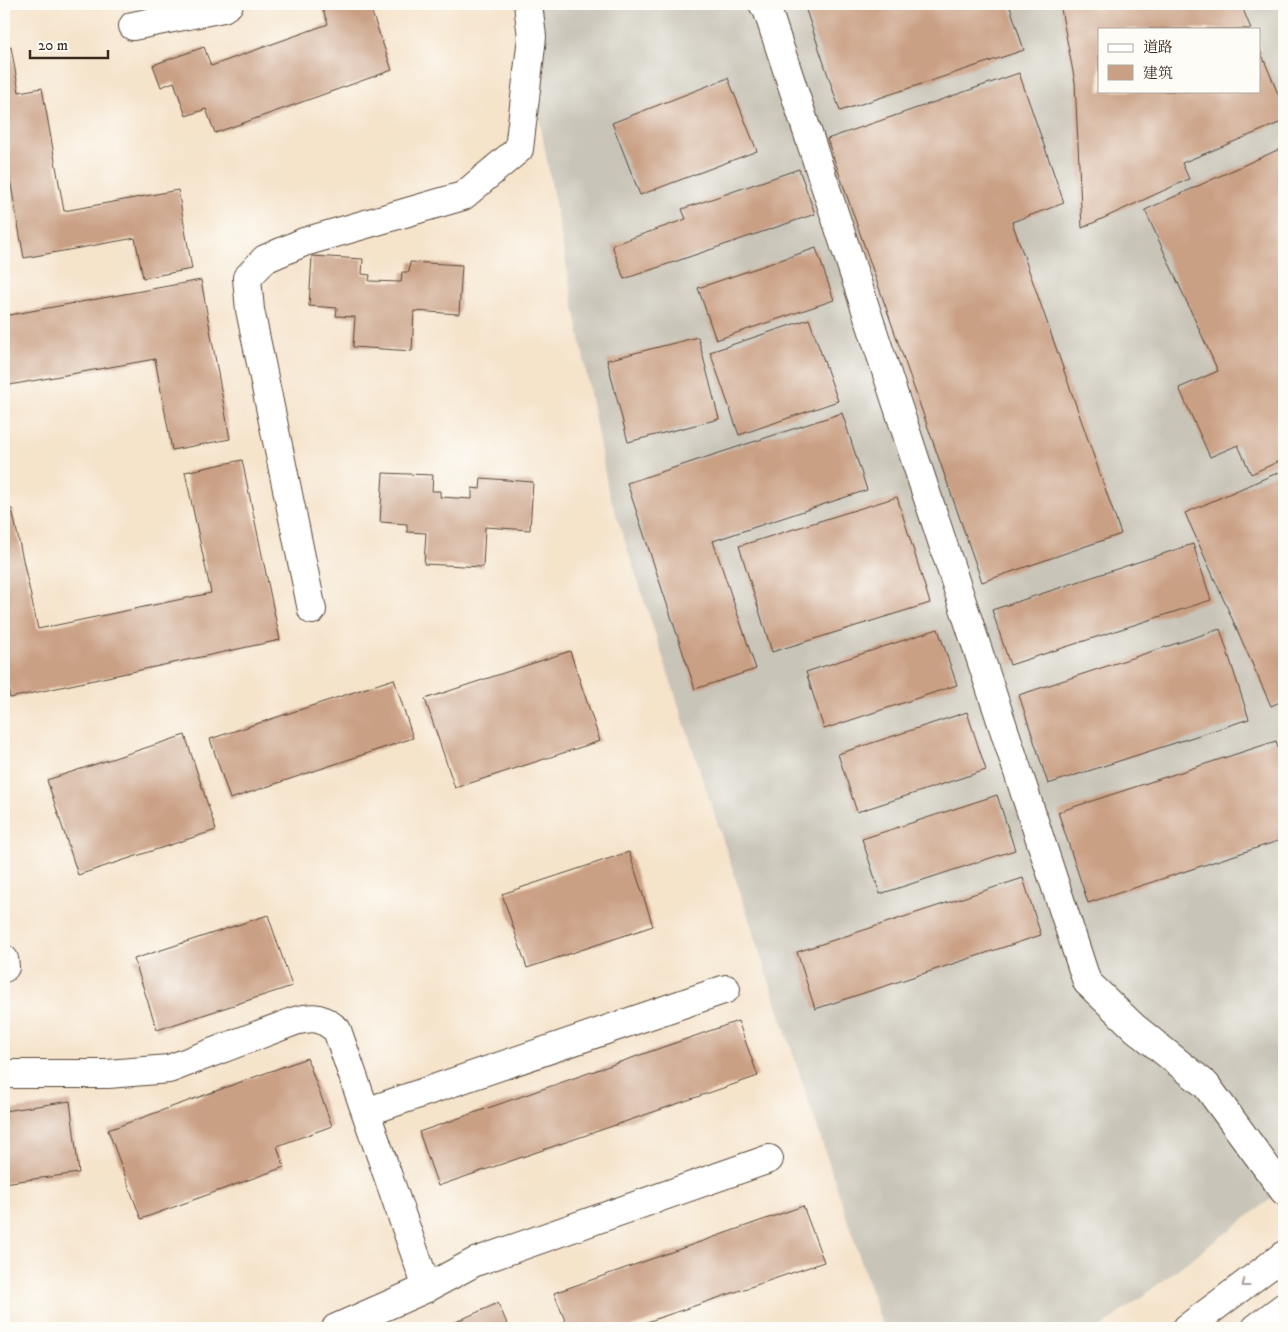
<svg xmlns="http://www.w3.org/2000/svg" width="1288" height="1332" viewBox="0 0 1288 1332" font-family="'IM FELL DW Pica','Noto Serif SC',serif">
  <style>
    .industrial { fill: #c9c4b8; fill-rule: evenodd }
    .building { fill: #caa085 }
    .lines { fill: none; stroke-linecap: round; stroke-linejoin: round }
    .minor-casing { stroke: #574638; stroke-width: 30 }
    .major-casing { stroke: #574638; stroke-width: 30 }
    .minor { stroke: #fff; stroke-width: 28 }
    .major { stroke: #fff; stroke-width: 28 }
    .oneway { stroke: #a79f9a }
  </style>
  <rect width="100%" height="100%" fill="#fdfcf7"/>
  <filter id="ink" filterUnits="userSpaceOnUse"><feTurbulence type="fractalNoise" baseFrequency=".02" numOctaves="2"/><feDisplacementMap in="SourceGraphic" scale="10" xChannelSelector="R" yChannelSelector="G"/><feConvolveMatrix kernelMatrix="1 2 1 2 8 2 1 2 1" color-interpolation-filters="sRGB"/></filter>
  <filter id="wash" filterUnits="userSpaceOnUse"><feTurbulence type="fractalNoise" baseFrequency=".0096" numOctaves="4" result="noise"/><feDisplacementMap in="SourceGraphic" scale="20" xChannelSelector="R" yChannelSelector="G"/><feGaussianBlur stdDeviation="1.12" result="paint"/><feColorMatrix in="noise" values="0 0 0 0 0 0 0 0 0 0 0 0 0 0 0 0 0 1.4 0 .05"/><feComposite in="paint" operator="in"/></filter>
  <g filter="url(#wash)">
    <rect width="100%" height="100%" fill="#f5e3ca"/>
    <path class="industrial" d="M518,4H1284V1189L1100,1328H883L608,490ZM1099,29H1259V91H1099Z"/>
    <g id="blocks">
      <g class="building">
        <polygon points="335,4 369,4 392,70 215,133 206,109 186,116 174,82 161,87 153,65 204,47 211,66 328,24 322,8"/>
        <polygon points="804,4 1009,4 1024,50 840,111"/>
        <polygon points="1060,4 1241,4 1251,29 1099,29 1099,91 1259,91 1259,48 1284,108 1284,121 1182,163 1189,179 1082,228 1075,82"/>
        <polygon points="11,47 19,92 42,88 64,211 178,190 192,269 143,278 135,238 24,258 4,146 4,49"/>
        <polygon points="1019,73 1064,203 1012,222 1121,534 982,582 827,139"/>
        <polygon points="728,78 757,151 640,195 612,123"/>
        <polygon points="1284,147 1284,459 1251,474 1238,445 1210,457 1179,388 1218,371 1145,210"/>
        <polygon points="799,169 815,214 624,279 612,245 686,219 682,209"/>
        <polygon points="816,248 834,300 716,340 698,288"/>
        <polygon points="312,256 363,259 362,274 370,275 369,281 401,282 402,272 409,272 410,262 462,265 459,314 414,311 412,351 353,347 355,317 336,316 337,308 309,306"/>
        <polygon points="201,280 230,439 172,450 155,359 4,386 4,316"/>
        <polygon points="809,319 838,401 739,435 710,352"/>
        <polygon points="698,337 719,419 628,442 607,360"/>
        <polygon points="842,413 867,490 713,541 756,669 695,689 627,483"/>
        <polygon points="242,460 280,640 10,698 4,669 4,510 12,509 38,629 211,593 185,472"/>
        <polygon points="1284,470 1284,700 1271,706 1185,513"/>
        <polygon points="383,473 433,475 432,491 440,491 440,497 472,499 472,488 480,489 481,478 533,482 530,530 485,527 483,567 424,564 426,533 407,532 407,524 380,522"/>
        <polygon points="897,497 930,603 772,652 739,546"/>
        <polygon points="1193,544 1211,600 1010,665 992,610"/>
        <polygon points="938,629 957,685 824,729 806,672"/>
        <polygon points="1220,629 1249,719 1048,784 1019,695"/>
        <polygon points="570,651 600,741 455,788 425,699"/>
        <polygon points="394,679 413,738 230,799 210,739"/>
        <polygon points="967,712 986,770 857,812 838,754"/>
        <polygon points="185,735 216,830 78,875 47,780"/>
        <polygon points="1276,741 1284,766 1284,839 1088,903 1058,812"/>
        <polygon points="997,795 1015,850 880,894 862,839"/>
        <polygon points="629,852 653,926 527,968 502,894"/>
        <polygon points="1023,878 1041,935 815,1009 797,952"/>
        <polygon points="268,915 292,986 157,1030 134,959"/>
        <polygon points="738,1021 758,1076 438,1186 419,1132"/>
        <polygon points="307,1058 332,1126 277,1146 284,1167 141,1219 108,1130"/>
        <polygon points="70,1101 79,1173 4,1183 4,1111"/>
        <polygon points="803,1206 824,1262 629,1328 568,1328 554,1293"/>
        <polygon points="498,1303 509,1328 442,1328"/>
      </g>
    </g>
  </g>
  <g filter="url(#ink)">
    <use href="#blocks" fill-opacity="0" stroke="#574638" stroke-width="1"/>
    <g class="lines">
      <defs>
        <g id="minor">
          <polyline points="763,4 767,9 1087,982 1135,1028 1206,1085 1284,1191"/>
          <polyline points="133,26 223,8 229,4"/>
          <polyline points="312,610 250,310 247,278 265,259 304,242 463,196 519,149 532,37 528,4"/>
          <polyline points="4,959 5,967 4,968"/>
          <path d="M4,1074H108L169,1069L295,1021C315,1016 321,1017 337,1030L427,1288L336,1328"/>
          <polyline points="366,1112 726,989"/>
          <polyline points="427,1288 475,1262 769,1159"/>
        </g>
        <g id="major">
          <polyline points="1187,1328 1284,1255"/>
          <polyline points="1256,1328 1284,1307"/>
        </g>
      </defs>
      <use href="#minor" class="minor-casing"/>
      <use href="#major" class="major-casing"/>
      <use href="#minor" class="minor"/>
      <use href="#major" class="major"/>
    </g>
    <defs><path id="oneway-chevron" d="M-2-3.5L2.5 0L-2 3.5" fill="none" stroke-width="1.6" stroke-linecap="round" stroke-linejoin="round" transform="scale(1.25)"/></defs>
    <use class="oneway" href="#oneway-chevron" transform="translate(1245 1284) rotate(143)"/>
  </g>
  <rect width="1288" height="1332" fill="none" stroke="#fdfcf7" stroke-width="20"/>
  <rect x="1098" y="28" width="162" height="65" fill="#fdfcf7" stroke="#afa8a0"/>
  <rect x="1108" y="44" width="25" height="8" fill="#ffffff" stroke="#afa8a0"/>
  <text x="1143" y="52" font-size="15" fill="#3b2a1e">道路</text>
  <rect x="1108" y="65" width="25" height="15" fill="#caa085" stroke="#afa8a0"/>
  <text x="1143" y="78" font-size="15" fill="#3b2a1e">建筑</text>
  <path d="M30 50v8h78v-8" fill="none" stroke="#3b2a1e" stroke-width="2.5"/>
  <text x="38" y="50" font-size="15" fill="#3b2a1e" stroke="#fdfcf7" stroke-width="4" paint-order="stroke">20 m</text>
</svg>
